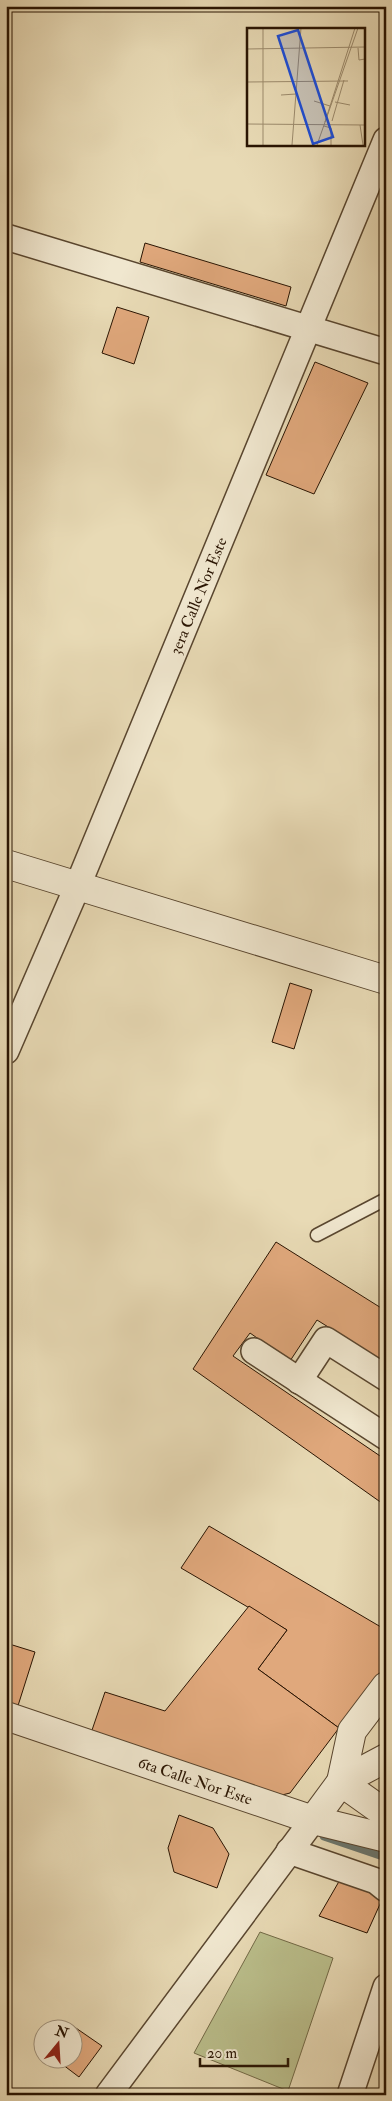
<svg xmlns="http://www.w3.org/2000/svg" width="392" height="2101" viewBox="0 0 392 2101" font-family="'IM FELL Double Pica',serif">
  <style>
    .green { fill: #babe8b; stroke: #726946 }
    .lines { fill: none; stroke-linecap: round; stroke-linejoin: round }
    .stream { stroke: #6c776e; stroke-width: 9 }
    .building { fill: #e0a87c; stroke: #291402 }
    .service-casing { stroke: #59462f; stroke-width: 15 }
    .minor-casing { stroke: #59462f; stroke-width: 28 }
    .tertiary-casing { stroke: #59462f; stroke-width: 30 }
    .service { stroke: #f0e7cf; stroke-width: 12 }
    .minor { stroke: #f0e7cf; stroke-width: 25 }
    .tertiary { stroke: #f0e7cf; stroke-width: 28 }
    .labels { text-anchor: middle; stroke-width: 4.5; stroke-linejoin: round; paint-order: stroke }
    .street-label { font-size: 16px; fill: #291402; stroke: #f0e7cf }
    .inset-road { fill: none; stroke: #9c8b6d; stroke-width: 1 }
    .view { fill: #1d4ed8; fill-opacity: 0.15; stroke: #1d4ed8; stroke-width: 2.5 }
    .inset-edge { fill: none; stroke: #291402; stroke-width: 2.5 }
  </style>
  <rect width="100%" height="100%" fill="#e8dab5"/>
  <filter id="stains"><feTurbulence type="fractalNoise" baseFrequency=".004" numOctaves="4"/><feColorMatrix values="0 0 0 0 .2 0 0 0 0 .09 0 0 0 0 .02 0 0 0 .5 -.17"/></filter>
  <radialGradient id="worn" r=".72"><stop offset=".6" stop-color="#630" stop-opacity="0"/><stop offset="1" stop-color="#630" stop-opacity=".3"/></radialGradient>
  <polygon class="green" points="260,1932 333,1958 288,2091 194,2053"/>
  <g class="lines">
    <polyline class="stream" points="324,1836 386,1857"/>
  </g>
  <g class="building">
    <polygon points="145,243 291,287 286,306 140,262"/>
    <polygon points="117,307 149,317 134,364 102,353"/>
    <polygon points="315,362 368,383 314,494 266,475"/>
    <polygon points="290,983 312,990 294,1049 272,1042"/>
    <polygon points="276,1242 386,1311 386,1363 317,1320 290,1361 250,1333 233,1356 386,1460 386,1506 193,1369"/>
    <polygon points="209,1526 386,1630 386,1665 339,1728 258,1669 287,1630 181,1568"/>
    <polygon points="249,1606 287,1630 258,1669 339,1728 290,1793 278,1796 90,1736 105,1692 165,1711"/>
    <polygon points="6,1643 35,1652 16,1712 6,1709"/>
    <polygon points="179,1815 213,1828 229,1854 217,1888 174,1872 168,1848"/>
    <polygon points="341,1878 385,1893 367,1933 319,1916"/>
    <polygon points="73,2026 102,2046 79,2077 54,2058 72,2058 71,2028"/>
  </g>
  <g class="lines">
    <defs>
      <polyline id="service" points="317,1235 386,1199"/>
      <g id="minor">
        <polyline points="6,237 386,352"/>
        <path id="s1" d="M6,1051L78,885L386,140"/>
        <polyline points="254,1351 386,1437"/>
        <polyline points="299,1381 326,1340 386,1378"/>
        <polyline points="289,1851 376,1881 386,1889"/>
        <polyline points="108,2095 313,1820"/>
        <polyline points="350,2095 386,1987"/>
      </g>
      <g id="tertiary">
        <polyline points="6,864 386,980"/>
        <path id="s2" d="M6,1716L313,1820L386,1838"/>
        <polyline points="341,1782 352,1731 386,1686"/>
        <polyline points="341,1782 386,1814"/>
        <polyline points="313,1820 341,1782 386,1758"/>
      </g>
    </defs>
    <use href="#service" class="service-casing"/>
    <use href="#minor" class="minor-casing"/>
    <use href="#tertiary" class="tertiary-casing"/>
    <use href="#service" class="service"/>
    <use href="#minor" class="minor"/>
    <use href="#tertiary" class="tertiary"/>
  </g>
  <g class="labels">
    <g class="street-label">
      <text dy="6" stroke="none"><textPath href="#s1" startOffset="494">3era Calle Nor Este</textPath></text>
      <text dy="6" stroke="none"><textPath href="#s2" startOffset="200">6ta Calle Nor Este</textPath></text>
    </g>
  </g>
  <g transform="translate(247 28)">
    <rect width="118" height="118" fill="#e8dab5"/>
    <path class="inset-road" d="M111,20L112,32L118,31M0,21L118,19M0,54L101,53M34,67L49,66M67,73L83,78M88,74L103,77M85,93L97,52M78,94L108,0M0,96L118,97M113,97L116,117M77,98L84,100V117M16,117V0M45,117L54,0M70,117L111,0"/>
    <path class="view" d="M51,2L86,109L66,116L31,8Z"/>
    <rect width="118" height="118" class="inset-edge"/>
  </g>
  <rect width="392" height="2101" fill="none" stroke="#e8dab5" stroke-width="25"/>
  <rect x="8" y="8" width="377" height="2086" fill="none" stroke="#291402" stroke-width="2.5"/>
  <rect x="12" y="12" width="367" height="2076" fill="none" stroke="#291402"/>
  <g transform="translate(58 2044) rotate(18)"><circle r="24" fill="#f0e7cf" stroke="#a0937d"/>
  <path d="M0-4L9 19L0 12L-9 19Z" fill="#8f2418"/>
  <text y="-8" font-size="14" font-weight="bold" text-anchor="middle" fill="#291402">N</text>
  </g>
  <path d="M200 2058v8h88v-8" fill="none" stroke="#291402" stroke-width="2.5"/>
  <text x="207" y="2058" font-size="15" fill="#291402" stroke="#f0e7cf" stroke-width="4" paint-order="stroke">20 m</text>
  <rect width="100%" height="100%" filter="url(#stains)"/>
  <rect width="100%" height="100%" fill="url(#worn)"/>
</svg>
